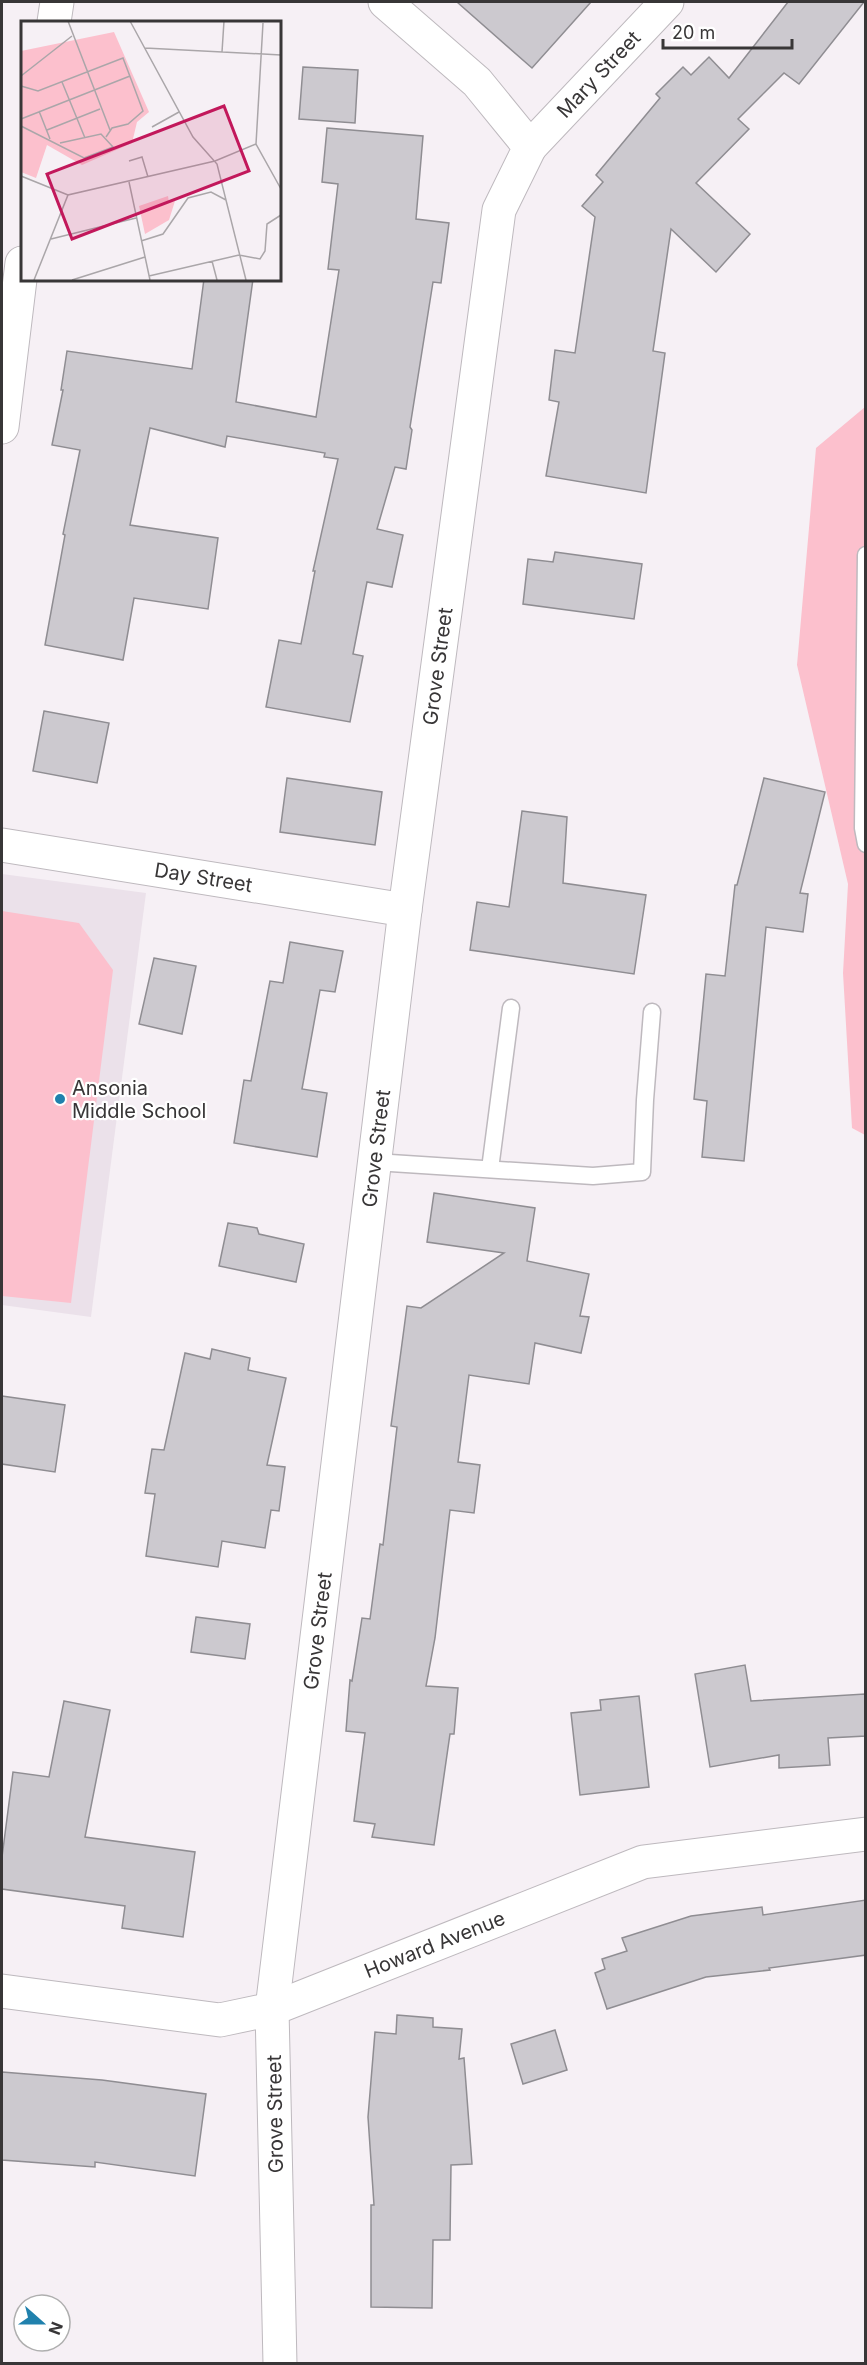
<svg xmlns="http://www.w3.org/2000/svg" width="867" height="2365" viewBox="0 0 867 2365" font-family="Inter,sans-serif">
  <style>
    .built { fill: #ebe1ea }
    .green { fill: #fcc0cd }
    .building { fill: #ccc9cf; stroke: #8f8d92; stroke-width: 1.5 }
    .lines { fill: none; stroke-linecap: round; stroke-linejoin: round }
    .service-casing { stroke: #beb9be; stroke-width: 19 }
    .minor-casing { stroke: #beb9be; stroke-width: 35 }
    .service { stroke: #fff; stroke-width: 16 }
    .minor { stroke: #fff; stroke-width: 33 }
    .poi-dot { fill: #2081ad; stroke: #fff; stroke-width: 2 }
    .labels { text-anchor: middle; stroke-width: 4.5; stroke-linejoin: round; paint-order: stroke }
    .street-label { font-size: 20px; fill: #383637; stroke: #fff }
    .poi-label { font-size: 20px; fill: #383637; stroke: #fff; text-anchor: start }
    .inset-road { fill: none; stroke: #aaa6a9; stroke-width: 1.5 }
    .view { fill: #c2185b; fill-opacity: 0.15; stroke: #c2185b; stroke-width: 3 }
    .inset-edge { fill: none; stroke: #383637; stroke-width: 3 }
  </style>
  <rect width="100%" height="100%" fill="#f6f0f5"/>
  <polygon class="built" points="2,874 146,893 91,1317 2,1305"/>
  <g class="green">
    <polygon points="865,407 865,1135 852,1128 843,973 848,884 797,665 816,448"/>
    <polygon points="2,911 79,923 113,970 71,1303 2,1296"/>
  </g>
  <g class="building">
    <polygon points="457,2 591,2 532,68"/>
    <polygon points="788,2 864,2 799,84 784,73 738,119 749,129 696,183 750,234 716,272 671,229 653,351 665,353 646,493 546,476 559,402 549,400 555,350 575,353 595,217 582,206 603,182 596,175 660,98 656,94 683,67 691,75 709,57 729,78"/>
    <polygon points="303,67 358,70 355,123 299,119"/>
    <polygon points="327,128 423,136 416,219 449,223 441,283 433,282 410,427 412,430 406,469 395,467 377,529 403,535 392,587 367,582 353,654 363,656 350,722 266,707 279,640 301,644 315,571 313,571 338,459 324,457 325,453 227,436 225,447 150,428 130,525 218,538 208,609 134,598 123,660 45,645 65,535 63,534 80,450 52,445 63,390 61,390 67,351 192,369 204,279 253,279 236,402 316,417 339,270 328,269 338,184 322,182"/>
    <polygon points="555,552 642,564 634,619 523,604 528,559 553,562"/>
    <polygon points="44,711 109,723 97,783 33,771"/>
    <polygon points="287,778 382,792 375,845 280,832"/>
    <polygon points="764,778 825,792 800,893 808,894 803,932 766,927 744,1161 702,1157 707,1101 694,1099 706,974 725,976 735,885 737,885"/>
    <polygon points="522,811 567,817 563,883 646,895 634,974 470,950 477,902 509,907"/>
    <polygon points="290,942 343,951 335,992 320,990 302,1089 327,1093 317,1157 234,1143 244,1080 251,1081 270,981 283,983"/>
    <polygon points="154,958 196,966 182,1034 139,1024"/>
    <polygon points="434,1193 535,1208 527,1261 589,1274 580,1316 589,1317 581,1353 535,1343 529,1384 469,1375 458,1462 480,1465 474,1513 450,1510 435,1638 426,1686 458,1688 454,1734 450,1734 434,1845 372,1837 375,1824 354,1821 365,1733 346,1731 350,1680 352,1681 362,1618 370,1619 380,1544 383,1545 397,1427 391,1426 407,1306 421,1308 504,1253 427,1242"/>
    <polygon points="228,1223 257,1228 259,1234 304,1244 296,1282 219,1266"/>
    <polygon points="212,1349 250,1358 248,1370 286,1378 267,1465 285,1467 279,1511 271,1510 265,1548 222,1541 218,1567 146,1556 155,1494 145,1493 152,1449 164,1450 185,1353 210,1359"/>
    <polygon points="2,1396 65,1405 55,1472 2,1464"/>
    <polygon points="196,1617 250,1624 245,1659 191,1652"/>
    <polygon points="745,1665 751,1701 865,1694 866,1736 828,1738 830,1765 779,1768 779,1755 710,1767 695,1674"/>
    <polygon points="639,1696 649,1787 580,1795 571,1713 601,1710 600,1700"/>
    <polygon points="64,1701 110,1710 85,1837 195,1852 183,1937 122,1928 125,1906 2,1889 2,1857 13,1772 49,1777"/>
    <polygon points="866,1900 866,1955 769,1968 770,1970 706,1977 607,2009 595,1973 605,1969 602,1959 627,1951 622,1938 691,1916 762,1907 763,1915"/>
    <polygon points="397,2015 433,2018 433,2027 462,2029 459,2059 464,2058 472,2164 451,2165 450,2240 433,2240 432,2308 371,2307 371,2205 374,2205 368,2117 375,2032 396,2034"/>
    <polygon points="555,2030 567,2070 523,2084 511,2044"/>
    <polygon points="2,2072 102,2080 206,2094 195,2176 95,2162 95,2167 2,2160"/>
  </g>
  <g class="lines">
    <defs>
      <g id="service">
        <polyline points="866,555 863,828 866,844"/>
        <polyline points="375,1162 593,1176 642,1172 645,1100 652,1012"/>
        <polyline points="490,1169 511,1008"/>
      </g>
      <g id="minor">
        <polyline points="54,22 57,2"/>
        <path id="s1" d="M530,147L667,2"/>
        <polyline points="2,427 22,263"/>
        <path id="s2" d="M2,845L405,910"/>
        <path id="s3" d="M2,1991L220,2020L272,2009L643,1862L866,1834"/>
        <path id="s4" d="M280,2364L272,2009L405,910L499,210L530,147L477,82L385,2"/>
      </g>
    </defs>
    <use href="#service" class="service-casing"/>
    <use href="#minor" class="minor-casing"/>
    <use href="#service" class="service"/>
    <use href="#minor" class="minor"/>
  </g>
  <circle class="poi-dot" cx="60" cy="1099" r="6"/>
  <g class="labels">
    <g class="street-label">
      <text dy="7" stroke="none"><textPath href="#s1" startOffset="100">Mary Street</textPath></text>
      <text dy="7" stroke="none"><textPath href="#s4" startOffset="1708">Grove Street</textPath></text>
      <text dy="7" stroke="none"><textPath href="#s2" startOffset="204">Day Street</textPath></text>
      <text dy="7" stroke="none"><textPath href="#s4" startOffset="1222">Grove Street</textPath></text>
      <text dy="7" stroke="none"><textPath href="#s4" startOffset="736">Grove Street</textPath></text>
      <text dy="7" stroke="none"><textPath href="#s3" startOffset="448">Howard Avenue</textPath></text>
      <text transform="translate(275 2114) rotate(-91)" y="7">Grove Street</text>
    </g>
    <g class="poi-label">
      <text x="72" y="1095">Ansonia<tspan x="72" dy="23">Middle School</tspan></text>
    </g>
  </g>
  <g transform="translate(21 21)">
    <rect width="260" height="260" fill="#f6f0f5"/>
    <path d="M93,11L128,91L116,101L111,122L61,144L26,124L15,157L0,151V30ZM147,175L148,181L154,180L148,199L124,213L118,185Z" fill="#fcc0cd"/>
    <path class="inset-road" d="M47,0L89,109M109,0L172,116L196,143L225,259M242,2L235,123L260,168M124,27L260,34M201,31L203,0M0,55L51,15M41,61L64,117M0,65L17,70L102,37L122,90L107,103L91,107L85,116M18,90L29,118M0,98L109,55M0,105L63,137L92,126L80,113L39,122M131,106L158,91M26,109L79,88M108,140L121,136L127,156M0,155L47,174M108,161L129,259M30,218L115,197M120,220L142,213L167,177L190,171L205,179M191,240L196,259M128,255L218,234L239,238L244,230L246,203L260,194M13,259L47,174L194,140L235,123M51,259L124,236"/>
    <path class="view" d="M203,85L228,150L51,218L26,153Z"/>
    <rect width="260" height="260" class="inset-edge"/>
  </g>
  <rect width="867" height="2365" fill="none" stroke="#383637" stroke-width="6"/>
  <g transform="translate(42 2323) rotate(111)"><circle r="28" fill="#ffffff" stroke="#afafaf" stroke-width="1.5"/>
  <path d="M0-4.5L10 22L0 15L-10 22Z" fill="#2081ad"/>
  <text y="-9" font-size="16" font-weight="bold" text-anchor="middle" fill="#383637">N</text>
  </g>
  <path d="M663 39v9h129v-9" fill="none" stroke="#383637" stroke-width="3"/>
  <text x="672" y="39" font-size="18" fill="#383637" stroke="#ffffff" stroke-width="4.5" paint-order="stroke">20 m</text>
</svg>
